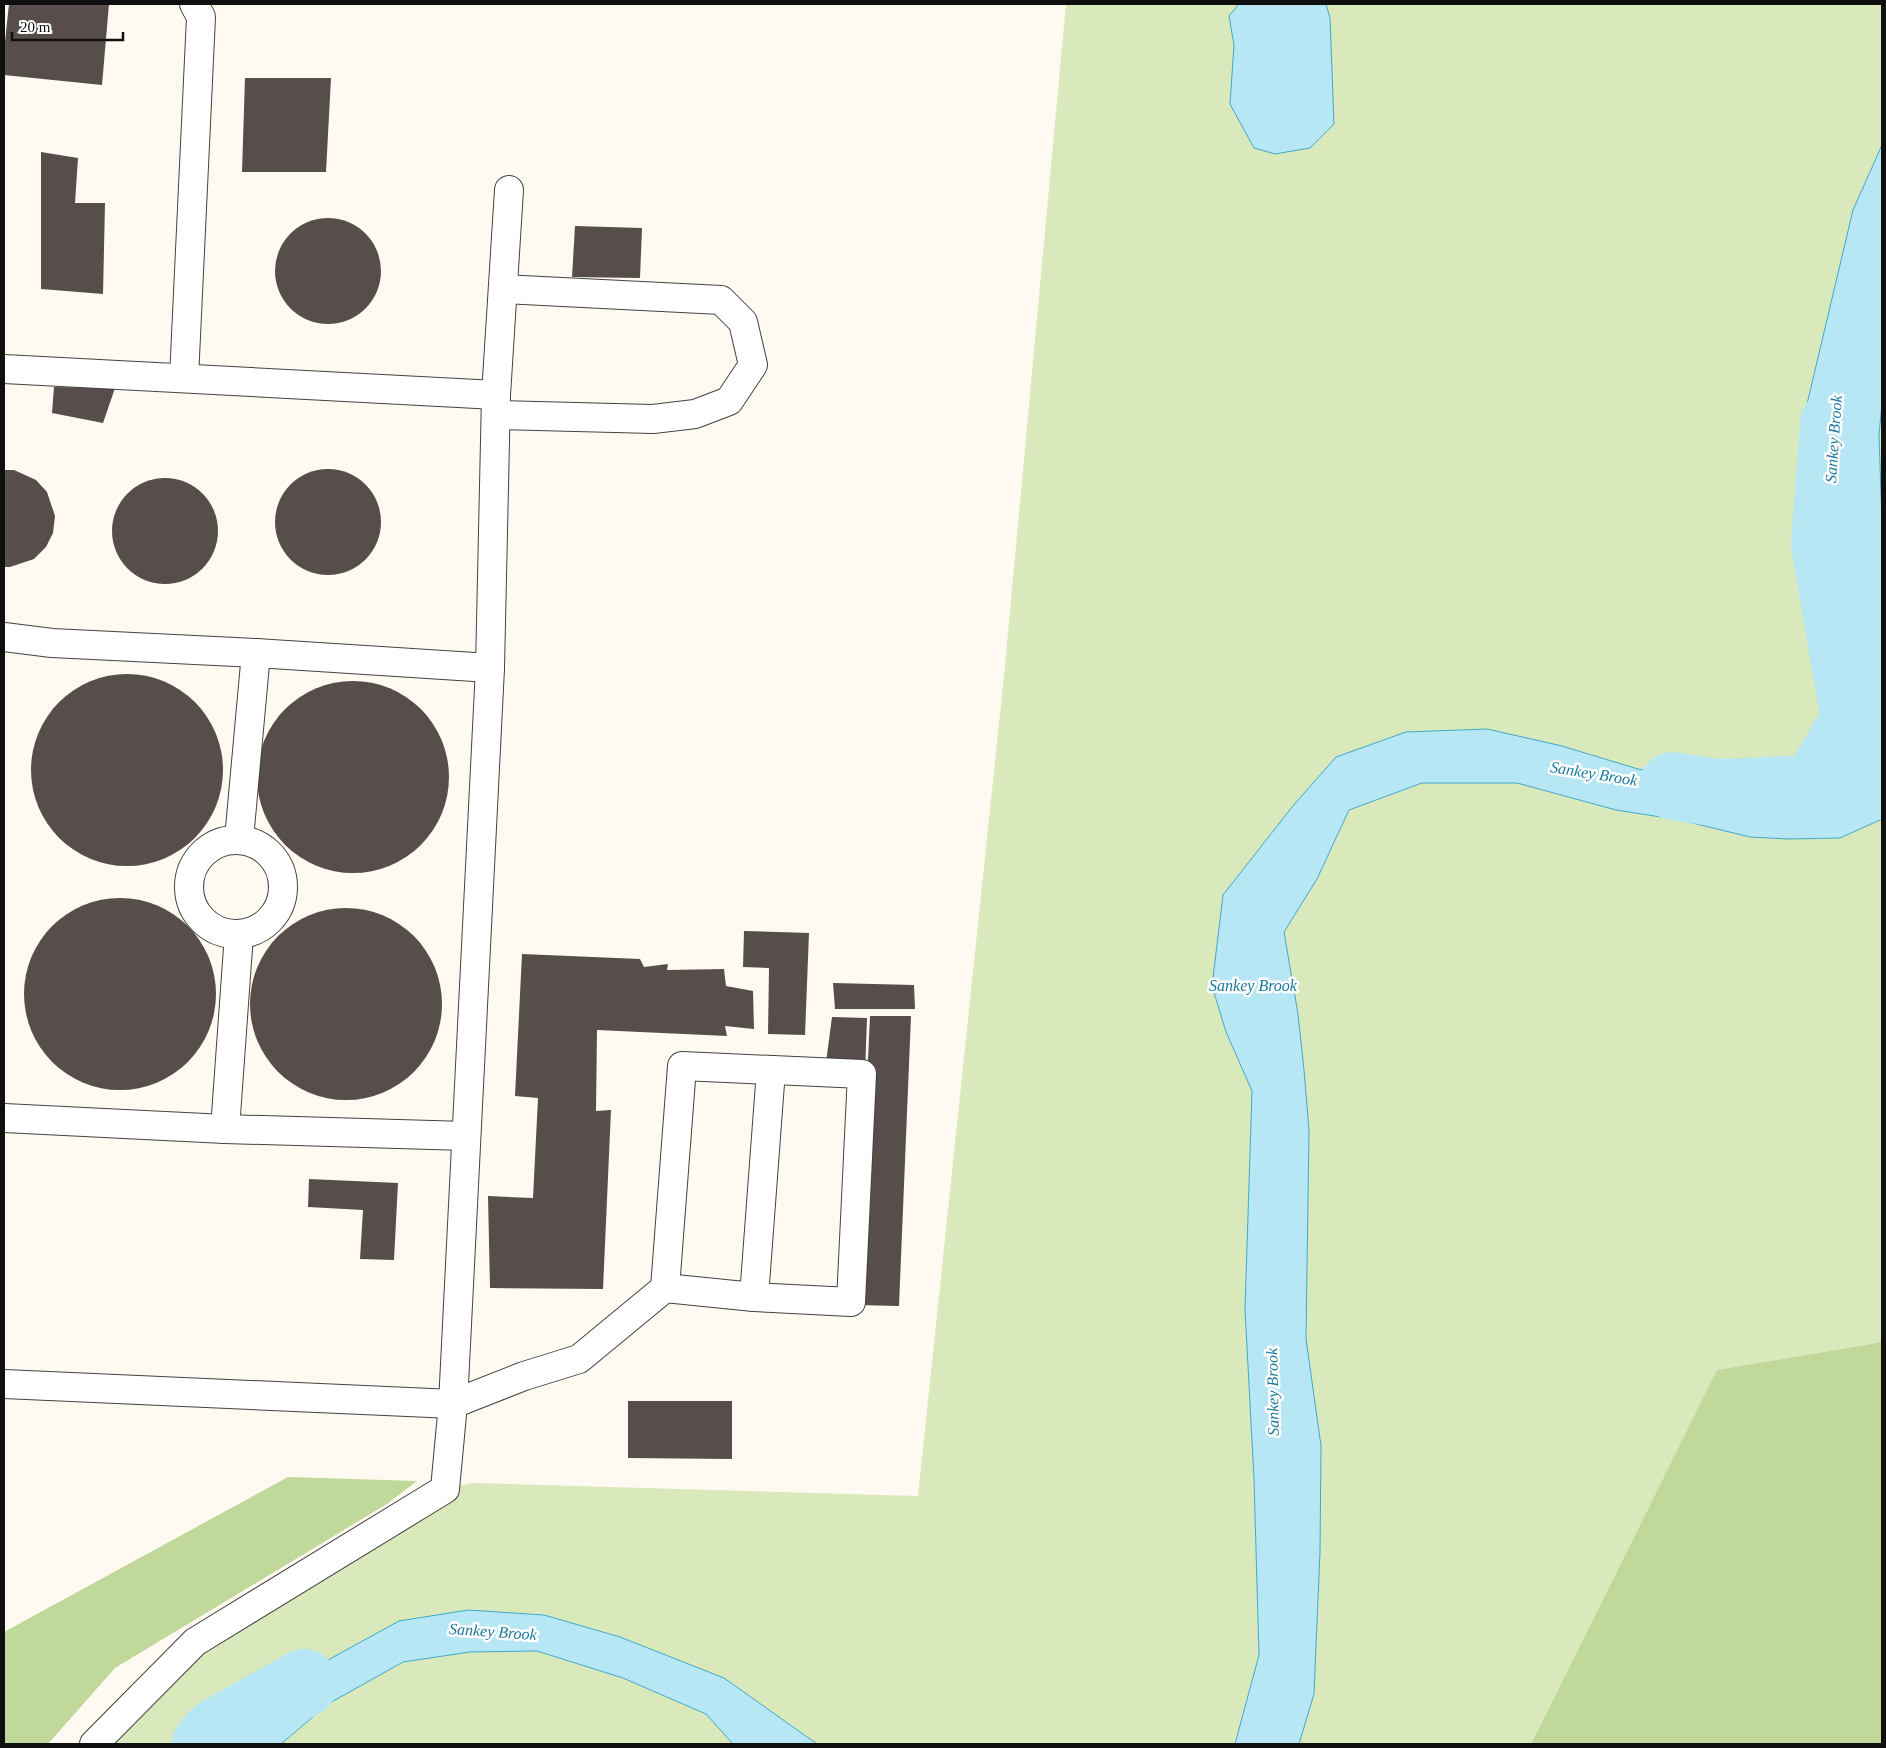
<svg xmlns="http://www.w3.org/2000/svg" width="1886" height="1748" viewBox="0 0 1886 1748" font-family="'Times New Roman',serif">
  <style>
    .green { fill: #d9e9bb }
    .forest { fill: #c0d99b }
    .water { fill: #b7e7f5; stroke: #3fa8ca }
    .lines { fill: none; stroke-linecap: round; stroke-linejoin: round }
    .river { stroke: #b7e7f5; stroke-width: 68 }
    .building { fill: #574e4b }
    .minor-casing { stroke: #424242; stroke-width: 30 }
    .minor { stroke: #fff; stroke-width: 28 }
    .labels { text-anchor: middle; stroke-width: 5; stroke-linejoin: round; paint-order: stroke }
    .water-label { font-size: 16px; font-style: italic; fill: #1a789e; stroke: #fff }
  </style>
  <rect width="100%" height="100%" fill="#fffaf1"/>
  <g class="green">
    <polygon points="1066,4 1882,4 1882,145 1853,210 1839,580 1852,708 1833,774 1779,793 1638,769 1562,746 1487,729 1336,757 1226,1032 1252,1091 1245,1309 1254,1479 1259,1655 1235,1744 817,1744 724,1678 620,1637 544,1615 266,1694 205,1744 94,1744 195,1642 445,1489 473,1483 918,1496 1004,676"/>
    <polygon points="1882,403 1882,522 1879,435"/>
    <polygon points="1422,783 1517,783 1616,810 1680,820 1750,837 1795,839 1840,838 1882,819 1882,1342 1717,1370 1531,1744 1299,1744 1314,1694 1321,1446 1306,1339 1309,1130 1304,1070 1298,1014 1284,932 1317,879 1349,810"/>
    <polygon points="537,1651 623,1678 706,1714 733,1744 281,1744 328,1704 403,1662 470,1652"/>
  </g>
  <g class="forest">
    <polygon points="1882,1342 1882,1744 1531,1744 1717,1370"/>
    <polygon points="288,1477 417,1481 387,1504 115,1668 48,1744 4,1744 4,1632"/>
  </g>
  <g class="water">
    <polygon points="1239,4 1326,4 1330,18 1334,124 1310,148 1275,154 1254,148 1230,104 1234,45 1229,16"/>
    <polygon points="1882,145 1882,403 1879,435 1882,522 1882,819 1840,838 1787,839 1750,837 1680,820 1616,810 1517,783 1422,783 1349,810 1317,879 1284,932 1298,1014 1304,1070 1309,1130 1306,1339 1321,1446 1320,1552 1314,1694 1299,1744 1235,1744 1259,1655 1254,1479 1245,1309 1252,1091 1226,1032 1212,986 1223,895 1292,807 1336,757 1406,732 1487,729 1562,746 1638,769 1779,793 1833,773 1852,708 1839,580 1807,404 1853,210"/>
    <polygon points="468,1610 544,1615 620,1637 724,1678 817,1744 733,1744 706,1714 623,1678 537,1651 470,1652 403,1662 328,1704 281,1744 205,1744 266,1694 399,1621"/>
  </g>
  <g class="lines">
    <g class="river">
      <polyline points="1673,786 1718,793 1814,789 1855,720 1825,544 1834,423"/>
      <polyline points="206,1744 217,1732 304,1683"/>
    </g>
  </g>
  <g class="building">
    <polygon points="9,4 109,4 102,85 4,75 4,51"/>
    <polygon points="245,78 331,78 326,172 242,172"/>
    <polygon points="41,152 78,158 75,203 105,203 103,294 41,289"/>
    <circle cx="328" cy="271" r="53"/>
    <polygon points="575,226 642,228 640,278 572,277"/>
    <polygon points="54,387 115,388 103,423 52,413"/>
    <circle cx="328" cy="522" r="53"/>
    <polygon points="4,470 14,470 36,480 47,492 55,516 53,533 46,547 34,559 10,567 4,567"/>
    <circle cx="165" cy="531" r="53"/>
    <circle cx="127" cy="770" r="96"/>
    <circle cx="353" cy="777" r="96"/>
    <circle cx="120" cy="994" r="96"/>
    <circle cx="346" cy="1004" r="96"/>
    <polygon points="744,931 809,933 805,1035 768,1034 769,968 743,967"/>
    <polygon points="522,954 640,959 644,967 668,964 667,970 724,969 726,986 753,991 754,1029 725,1026 727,1036 597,1030 596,1111 611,1110 603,1289 490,1288 488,1196 533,1198 538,1098 515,1096"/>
    <polygon points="833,983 914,985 915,1009 835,1009"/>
    <polygon points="870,1016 911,1016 899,1306 857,1305"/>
    <polygon points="832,1017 867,1018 865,1072 825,1070"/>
    <polygon points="309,1179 398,1183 394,1260 360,1259 363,1210 308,1207"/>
    <polygon points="628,1401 732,1401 732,1459 628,1458"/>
  </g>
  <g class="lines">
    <defs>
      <g id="minor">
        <polyline points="4,369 496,395"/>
        <polyline points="184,378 201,17 194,4"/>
        <polyline points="496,415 653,419 695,414 729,401 753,365 743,322 721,300 503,289"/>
        <polyline points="4,637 52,643 256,653 490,668"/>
        <polyline points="239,839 256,653"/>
        <circle cx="236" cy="887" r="47"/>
        <polyline points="4,1118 225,1129 466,1136"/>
        <polyline points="225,1129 239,934"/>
        <polyline points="754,1297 771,1070"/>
        <polyline points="4,1384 453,1404 524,1376 579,1359 665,1288 682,1066 862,1074 851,1302 754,1297 665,1288"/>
        <polyline points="94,1744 195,1642 445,1489 453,1404 490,668 496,395 509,190"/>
      </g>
    </defs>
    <use href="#minor" class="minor-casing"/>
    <use href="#minor" class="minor"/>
  </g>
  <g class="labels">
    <g class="water-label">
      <text transform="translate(1833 439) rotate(-86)" y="6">Sankey Brook</text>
      <text transform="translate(1594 773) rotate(9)" y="6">Sankey Brook</text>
      <text x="1253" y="991">Sankey Brook</text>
      <text transform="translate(1272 1392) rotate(-91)" y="6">Sankey Brook</text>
      <text transform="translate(493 1631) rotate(4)" y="6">Sankey Brook</text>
    </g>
  </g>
  <rect width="1886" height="1748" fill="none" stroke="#0f0f0f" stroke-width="10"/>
  <path d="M12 32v8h111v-8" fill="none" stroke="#0f0f0f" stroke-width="2.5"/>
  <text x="20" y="32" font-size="15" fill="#0f0f0f" stroke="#ffffff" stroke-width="4" paint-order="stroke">20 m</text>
</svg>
